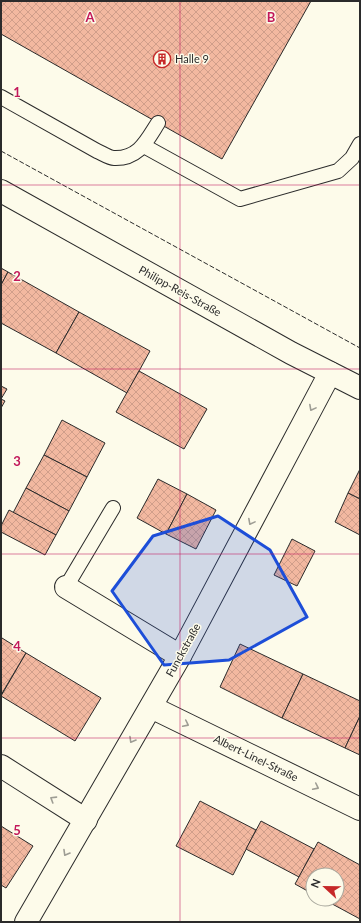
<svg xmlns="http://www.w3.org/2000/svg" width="361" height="923" viewBox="0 0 361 923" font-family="Lato,sans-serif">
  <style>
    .building { fill: url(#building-cross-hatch); stroke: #2b2b2b }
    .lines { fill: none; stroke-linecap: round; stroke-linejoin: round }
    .service-casing { stroke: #2b2b2b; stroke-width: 16 }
    .minor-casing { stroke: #2b2b2b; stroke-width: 24 }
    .service { stroke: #fdfbea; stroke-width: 14 }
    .minor { stroke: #fdfbea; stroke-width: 22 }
    .fence { stroke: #2b2b2b; stroke-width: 1; stroke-dasharray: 5 2; stroke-linecap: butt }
    .oneway { stroke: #9e9d94 }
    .marked { fill: #1d4ed8; fill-opacity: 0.2; stroke: #1d4ed8; stroke-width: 3; stroke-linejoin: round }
    .grid { fill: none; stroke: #c2185b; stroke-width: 1; stroke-opacity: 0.55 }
    .labels { text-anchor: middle; stroke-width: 3; stroke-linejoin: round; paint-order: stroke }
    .poi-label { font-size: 11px; fill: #2b2b2b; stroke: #fdfbea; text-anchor: start }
    .street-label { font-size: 11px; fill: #2b2b2b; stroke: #fdfbea }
    .grid-label { font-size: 13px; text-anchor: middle; font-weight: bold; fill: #c2185b; stroke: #fdfbea; stroke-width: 3; stroke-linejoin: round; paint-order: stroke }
  </style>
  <defs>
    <pattern id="building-cross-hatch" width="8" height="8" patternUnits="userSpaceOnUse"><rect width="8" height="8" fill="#f2b8a0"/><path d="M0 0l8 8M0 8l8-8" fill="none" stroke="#d09e8a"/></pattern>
  </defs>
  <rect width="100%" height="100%" fill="#fdfbea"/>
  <g class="building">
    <polygon points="1,1 311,1 222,159 1,34"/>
    <polygon points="1,268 8,272 1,285"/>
    <polygon points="8,272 79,312 56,353 1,323 1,285"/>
    <polygon points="79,312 150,351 127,393 56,353"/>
    <polygon points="139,371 207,409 184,449 116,412"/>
    <polygon points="1,386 7,389 1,399 5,401 1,408"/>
    <polygon points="62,420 105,443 87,477 44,455"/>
    <polygon points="44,455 87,477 69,511 26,488"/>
    <polygon points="360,469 360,499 348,493"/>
    <polygon points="158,479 187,494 166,534 137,518"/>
    <polygon points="26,488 69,511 56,535 13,513"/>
    <polygon points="348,493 360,499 360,535 335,522"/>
    <polygon points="187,494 216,510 196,549 166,534"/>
    <polygon points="9,510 56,535 45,555 1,532 1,526"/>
    <polygon points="292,539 315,551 297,586 274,575"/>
    <polygon points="2,638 26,653 1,695 1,640"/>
    <polygon points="240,644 303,674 282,718 220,687"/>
    <polygon points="26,653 101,698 75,741 1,696"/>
    <polygon points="303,674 360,701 360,716 345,748 282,718"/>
    <polygon points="360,716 360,755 345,748"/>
    <polygon points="200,801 256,830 233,875 176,846"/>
    <polygon points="261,821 314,849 299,877 246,849"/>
    <polygon points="1,826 33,846 6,888 1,885"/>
    <polygon points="318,842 360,865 360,919 323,899 337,899 337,875 313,875 313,894 295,884"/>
  </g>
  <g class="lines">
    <defs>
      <g id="service">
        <path d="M1,97L97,151C102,153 109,158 114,158C139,159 147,140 158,123"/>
        <polyline points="144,146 240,199 338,171 352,158 360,144"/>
        <polyline points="66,587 113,508"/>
      </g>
      <g id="minor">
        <polyline points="1,191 291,353 360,388"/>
        <polyline points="66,587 180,656"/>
        <polyline points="151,707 360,809"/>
        <polyline points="1,766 86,820"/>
        <polyline points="26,922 180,656 330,373"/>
      </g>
    </defs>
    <use href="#service" class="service-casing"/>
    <use href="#minor" class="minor-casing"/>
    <use href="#service" class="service"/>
    <use href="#minor" class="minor"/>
    <polyline class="fence" points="1,151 360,348"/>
  </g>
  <defs><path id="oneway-chevron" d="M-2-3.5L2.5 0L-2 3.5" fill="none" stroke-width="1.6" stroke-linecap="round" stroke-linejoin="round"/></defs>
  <g class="oneway">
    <use href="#oneway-chevron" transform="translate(312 408) rotate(118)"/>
    <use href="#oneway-chevron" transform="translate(251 522) rotate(118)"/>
    <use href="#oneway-chevron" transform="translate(186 724) rotate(26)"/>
    <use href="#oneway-chevron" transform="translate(132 740) rotate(120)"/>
    <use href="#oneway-chevron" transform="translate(316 787) rotate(26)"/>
    <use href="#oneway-chevron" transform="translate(53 799) rotate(-148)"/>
    <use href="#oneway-chevron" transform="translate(66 853) rotate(120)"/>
  </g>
  <path class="marked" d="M218,516L270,550L307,617L229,660L164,665L112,591L153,536Z"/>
  <path class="grid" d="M180,1V922M1,185H360M1,369H360M1,554H360M1,738H360"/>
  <defs>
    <symbol id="building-ring" viewBox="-11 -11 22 22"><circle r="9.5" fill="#fdfbea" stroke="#c62828" stroke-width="1.5"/><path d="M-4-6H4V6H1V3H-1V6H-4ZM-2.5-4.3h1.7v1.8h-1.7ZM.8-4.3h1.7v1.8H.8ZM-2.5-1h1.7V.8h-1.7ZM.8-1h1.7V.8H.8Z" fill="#c62828"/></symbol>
  </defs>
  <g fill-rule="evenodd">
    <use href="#building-ring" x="152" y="49" width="20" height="20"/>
  </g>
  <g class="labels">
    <g class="poi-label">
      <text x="175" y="63">Halle 9</text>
    </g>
    <g class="street-label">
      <text transform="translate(180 291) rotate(29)" y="4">Philipp-Reis-Straße</text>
      <text transform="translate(183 650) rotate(-61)" y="4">Funckstraße</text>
      <text transform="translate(256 758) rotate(26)" y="4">Albert-Linel-Straße</text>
    </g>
  </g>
  <g class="grid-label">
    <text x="90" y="22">A</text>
    <text x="271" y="22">B</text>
    <text x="17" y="97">1</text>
    <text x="17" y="281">2</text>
    <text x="17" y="466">3</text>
    <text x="17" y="651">4</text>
    <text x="17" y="835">5</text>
  </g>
  <rect width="361" height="923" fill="none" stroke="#2b2b2b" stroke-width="4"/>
  <g transform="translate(325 887) rotate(292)"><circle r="19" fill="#fdfbea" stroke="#a9a89e"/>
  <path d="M0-3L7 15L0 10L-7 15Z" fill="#c62828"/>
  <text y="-6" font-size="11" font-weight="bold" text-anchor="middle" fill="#2b2b2b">N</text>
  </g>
</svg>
